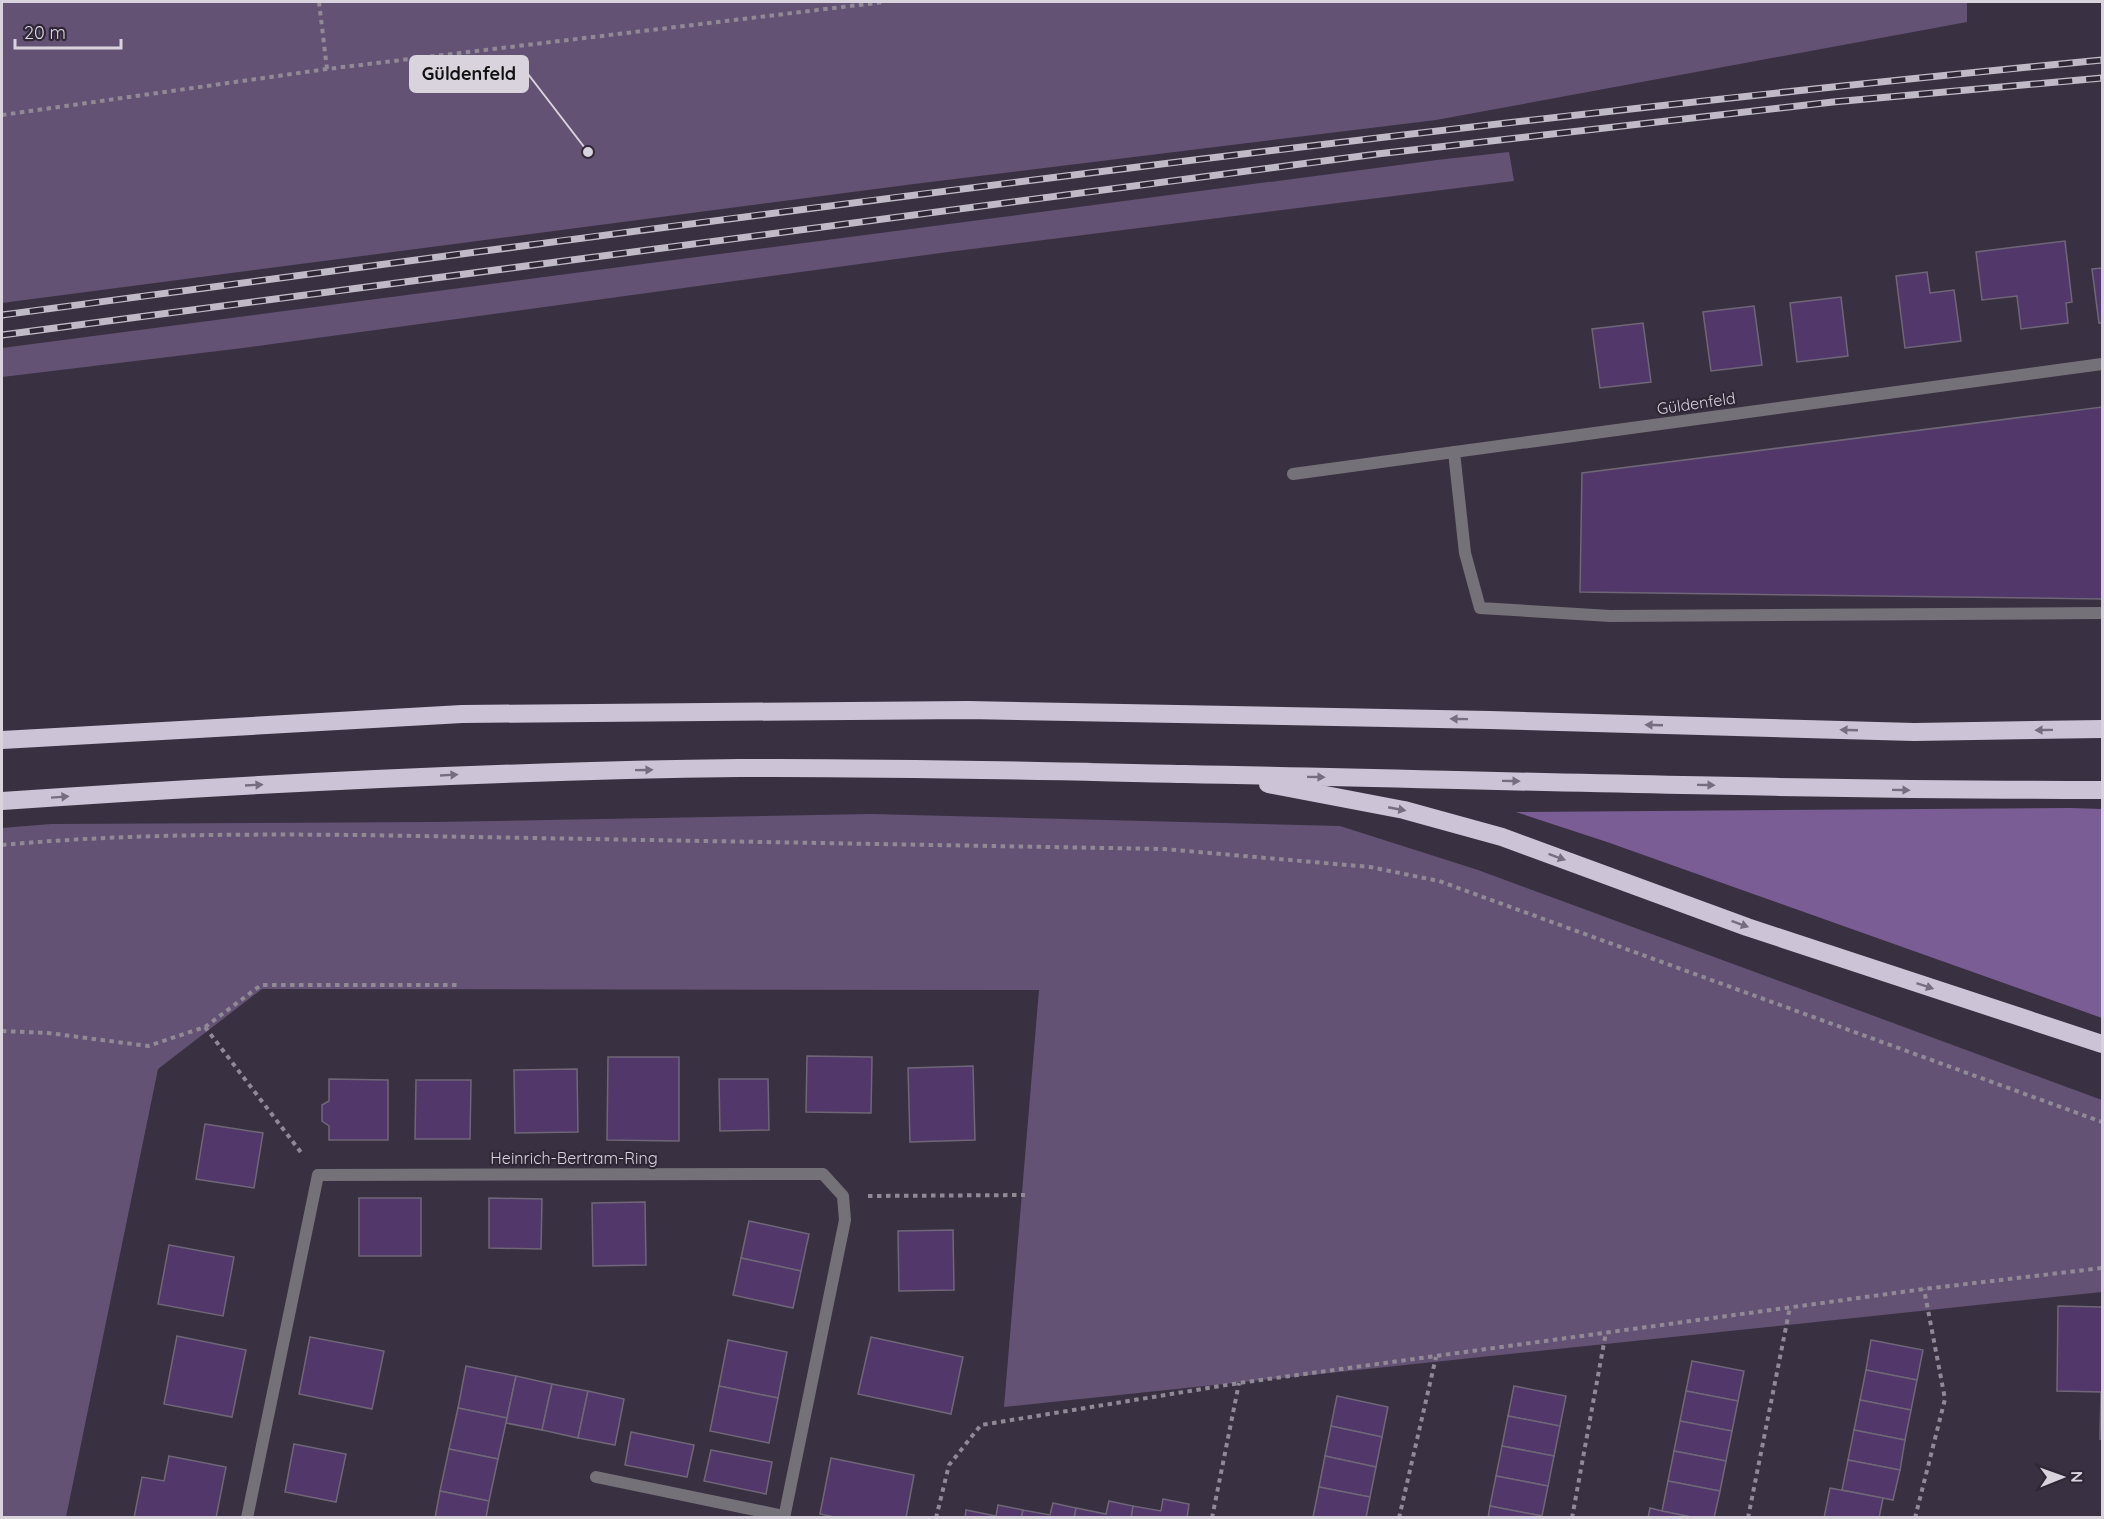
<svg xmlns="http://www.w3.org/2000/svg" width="2104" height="1519" viewBox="0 0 2104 1519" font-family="Quicksand,sans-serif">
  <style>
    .green { fill: #645275 }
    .forest { fill: #7a5d94 }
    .building { fill: #52376a; stroke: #6f6778; stroke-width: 1.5 }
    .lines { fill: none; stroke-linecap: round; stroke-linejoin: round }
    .path { stroke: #908996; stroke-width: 4; stroke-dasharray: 4.5 4.5; stroke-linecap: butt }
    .lane { stroke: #757179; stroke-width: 12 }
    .street { stroke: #757179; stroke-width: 12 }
    .highway { stroke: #ccc3d6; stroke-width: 18 }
    .rail-casing { stroke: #bfbac5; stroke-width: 7 }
    .rail { stroke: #2f2736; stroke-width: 4.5; stroke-dasharray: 14; stroke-linecap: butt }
    .oneway { fill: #766d7e }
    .labels { text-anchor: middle; stroke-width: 4.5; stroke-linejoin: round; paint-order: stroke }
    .street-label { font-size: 16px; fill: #d8d3dd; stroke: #2f2736 }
    .leader { fill: none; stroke: #d8d3dd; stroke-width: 2 }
    .callout-dot { fill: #d8d3dd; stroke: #2f2736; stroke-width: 2 }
    .callout { fill: #d8d3dd; stroke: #d8d3dd; stroke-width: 2 }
    .callout-label { font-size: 18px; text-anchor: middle; font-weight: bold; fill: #111 }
  </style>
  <rect width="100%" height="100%" fill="#393141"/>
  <g class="green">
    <polygon points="2,2 1967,2 1967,22 1436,120 914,184 2,303"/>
    <polygon points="1509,152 1514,181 948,252 243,348 2,377 2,348 1437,160"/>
    <polygon points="871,814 1340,826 1478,870 2102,1100 2102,1292 1004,1407 1039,990 262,989 158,1069 66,1517 2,1517 2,828 51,824 436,822"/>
  </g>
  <polygon class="forest" points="2070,808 2102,809 2102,1018 1607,842 1516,812"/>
  <g class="building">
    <polygon points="2065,241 2072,302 2066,303 2068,323 2021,329 2017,296 1982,300 1976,252"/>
    <polygon points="2102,268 2102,323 2099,323 2092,269"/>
    <polygon points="1927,272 1930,293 1954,290 1961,341 1905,348 1896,276"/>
    <polygon points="1841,297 1848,356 1797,362 1790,303"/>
    <polygon points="1754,306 1762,365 1711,371 1703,312"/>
    <polygon points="1643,323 1651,382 1600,388 1592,329"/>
    <polygon points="2102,407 2102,599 1580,592 1582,473"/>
    <polygon points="807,1056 872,1057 871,1113 806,1112"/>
    <polygon points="608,1057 679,1057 679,1141 607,1140"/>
    <polygon points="973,1066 975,1140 910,1142 908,1068"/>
    <polygon points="577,1069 578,1132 515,1133 514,1070"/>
    <polygon points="329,1079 388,1080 388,1140 329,1140 329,1126 322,1121 322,1105 329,1101"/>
    <polygon points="719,1079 768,1079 769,1130 720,1131"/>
    <polygon points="416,1080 471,1080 470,1139 415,1139"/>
    <polygon points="205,1124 263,1133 254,1188 196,1179"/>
    <rect x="359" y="1198" width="62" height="58"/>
    <polygon points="489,1198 542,1199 541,1249 489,1248"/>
    <polygon points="645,1202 646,1265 593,1266 592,1203"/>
    <polygon points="749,1221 809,1234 801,1271 741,1258"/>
    <polygon points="953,1230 954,1290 899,1291 898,1231"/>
    <polygon points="169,1245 234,1257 223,1316 158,1304"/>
    <polygon points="741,1258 801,1271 793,1308 733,1295"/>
    <polygon points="2058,1306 2102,1307 2102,1439 2100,1439 2101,1392 2057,1391"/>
    <polygon points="177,1336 246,1350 232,1417 164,1404"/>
    <polygon points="310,1337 384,1351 372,1409 299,1394"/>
    <polygon points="871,1337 963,1357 951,1414 858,1394"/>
    <polygon points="728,1340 787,1352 778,1398 719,1386"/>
    <polygon points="1871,1340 1923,1350 1917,1380 1866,1370"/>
    <polygon points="1692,1361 1744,1371 1738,1401 1686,1391"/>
    <polygon points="466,1366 516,1376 507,1418 458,1408"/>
    <polygon points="1866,1370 1917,1380 1911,1410 1860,1400"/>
    <polygon points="516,1376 552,1384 542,1430 506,1423"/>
    <polygon points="552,1384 588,1391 578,1438 542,1430"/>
    <polygon points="719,1386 778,1398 769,1443 710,1431"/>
    <polygon points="1514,1386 1566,1396 1560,1426 1508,1416"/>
    <polygon points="588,1391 624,1399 615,1445 578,1438"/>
    <polygon points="1686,1391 1738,1401 1732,1431 1680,1421"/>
    <polygon points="1337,1396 1388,1407 1382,1437 1331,1426"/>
    <polygon points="1860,1400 1911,1410 1905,1440 1854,1430"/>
    <polygon points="458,1408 507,1418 498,1459 449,1449"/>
    <polygon points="1508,1416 1560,1426 1554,1456 1502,1446"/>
    <polygon points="1680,1421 1732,1431 1726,1461 1674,1451"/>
    <polygon points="1331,1426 1382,1437 1376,1467 1325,1456"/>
    <polygon points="1854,1430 1905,1440 1900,1470 1848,1460"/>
    <polygon points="631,1432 694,1445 687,1477 625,1465"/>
    <polygon points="294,1444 346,1454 336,1502 285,1492"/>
    <polygon points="1502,1446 1554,1456 1548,1486 1496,1476"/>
    <polygon points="449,1449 498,1459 489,1501 440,1491"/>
    <polygon points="711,1450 772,1462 766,1494 704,1481"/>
    <polygon points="1674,1451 1726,1461 1720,1491 1668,1481"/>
    <polygon points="169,1456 226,1467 216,1518 134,1518 142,1477 164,1481"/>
    <polygon points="1325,1456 1376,1467 1370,1497 1319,1487"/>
    <polygon points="831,1458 914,1475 906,1518 839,1518 820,1514"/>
    <polygon points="1848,1460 1900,1470 1893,1500 1842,1490"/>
    <polygon points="1496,1476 1548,1486 1542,1516 1490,1506"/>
    <polygon points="1668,1481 1720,1491 1714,1518 1696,1518 1662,1511"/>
    <polygon points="1319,1487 1370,1497 1366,1518 1313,1517"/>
    <polygon points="1830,1488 1883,1498 1879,1518 1824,1518"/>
    <polygon points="440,1491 489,1501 486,1518 435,1518"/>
    <polygon points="1163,1499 1189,1504 1187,1518 1131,1518 1133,1506 1161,1511"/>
    <polygon points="1109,1501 1133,1506 1131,1518 1074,1518 1076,1508 1106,1514"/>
    <polygon points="1053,1503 1076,1508 1074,1518 1021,1518 1023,1510 1050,1515"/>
    <polygon points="998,1505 1023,1510 1021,1518 965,1518 966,1510 996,1516"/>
    <polygon points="1490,1506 1542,1516 1542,1518 1488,1518"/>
    <polygon points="1650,1508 1662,1511 1696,1518 1648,1518"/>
  </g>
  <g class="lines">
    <g class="path">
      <polyline points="319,2 327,69"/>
      <polyline points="2,115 327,69 884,2"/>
      <path d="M2,845C121,834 241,834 361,835L1164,849L1370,867L1439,881L2102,1122"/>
      <polyline points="205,1027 303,1155"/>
      <polyline points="2,1031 48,1033 148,1046 205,1027 261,985 458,985"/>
      <polyline points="868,1196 1025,1195"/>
      <polyline points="936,1518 949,1465 981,1425 1239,1383 1924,1289 2102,1268"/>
      <polyline points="1212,1518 1239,1383"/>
      <polyline points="1399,1518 1436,1357"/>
      <polyline points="1572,1518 1606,1332"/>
      <polyline points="1748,1518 1790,1307"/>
      <polyline points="1915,1518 1945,1399 1924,1289"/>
    </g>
    <g class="lane">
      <polyline points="1454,452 1465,553 1480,608 1610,616 2102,613"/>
      <polyline points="596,1477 784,1516"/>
    </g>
    <g class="street">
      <polyline points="1293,474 2102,364"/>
      <polyline points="247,1518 318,1175 823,1174 843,1196 845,1220 784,1518"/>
    </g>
    <g class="highway">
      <polyline points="2,740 462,714 968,710 1490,720 1914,732 2102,729"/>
      <polyline points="1268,784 1404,810 1502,837 1747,927 2102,1044"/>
      <path d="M2,801C247,784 494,771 740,768C888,767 1036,771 1184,774C1490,780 1796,790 2102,790"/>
    </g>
    <defs>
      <g id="rail">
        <path d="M2,315C701,222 1400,127 2102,60"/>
        <polyline points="2,335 1377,154 1833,102 2102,78"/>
      </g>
    </defs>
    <use href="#rail" class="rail-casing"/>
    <use href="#rail" class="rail"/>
  </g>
  <defs><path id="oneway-solid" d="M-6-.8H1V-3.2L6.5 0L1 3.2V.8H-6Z" transform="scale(1.5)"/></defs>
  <g class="oneway">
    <use href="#oneway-solid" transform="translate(1459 719) rotate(-179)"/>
    <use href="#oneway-solid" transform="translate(1654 725) rotate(-178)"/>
    <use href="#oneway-solid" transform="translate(1849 730) rotate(-178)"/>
    <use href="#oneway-solid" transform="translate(2044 730) rotate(179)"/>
    <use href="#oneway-solid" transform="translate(644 770) rotate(-1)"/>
    <use href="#oneway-solid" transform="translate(449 775) rotate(-3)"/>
    <use href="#oneway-solid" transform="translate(1316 777) rotate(1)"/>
    <use href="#oneway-solid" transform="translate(1511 781) rotate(1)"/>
    <use href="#oneway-solid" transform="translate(254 785) rotate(-3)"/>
    <use href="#oneway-solid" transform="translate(1706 785) rotate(1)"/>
    <use href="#oneway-solid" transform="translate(1901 790) rotate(1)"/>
    <use href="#oneway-solid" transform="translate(60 797) rotate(-4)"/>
    <use href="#oneway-solid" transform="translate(1397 809) rotate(11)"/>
    <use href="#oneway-solid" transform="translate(1557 857) rotate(20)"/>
    <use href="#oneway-solid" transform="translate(1740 924) rotate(20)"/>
    <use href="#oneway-solid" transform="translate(1925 986) rotate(18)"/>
  </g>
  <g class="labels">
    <g class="street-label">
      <text transform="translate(1696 403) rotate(-8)" y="6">Güldenfeld</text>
      <text x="574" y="1164">Heinrich-Bertram-Ring</text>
    </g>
  </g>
  <path class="leader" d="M588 152L528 74"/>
  <circle class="callout-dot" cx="588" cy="152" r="6"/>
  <rect class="callout" x="410" y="56" width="118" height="36" rx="6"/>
  <g class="callout-label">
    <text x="469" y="80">Güldenfeld</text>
  </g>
  <rect width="2104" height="1519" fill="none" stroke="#d8d3dd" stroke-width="6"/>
  <g transform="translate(2062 1477) rotate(89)" stroke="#2f2736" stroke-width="4.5" paint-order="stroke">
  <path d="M0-4.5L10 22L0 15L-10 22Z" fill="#d8d3dd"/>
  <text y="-9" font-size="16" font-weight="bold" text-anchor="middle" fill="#d8d3dd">N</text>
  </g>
  <path d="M15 39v9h106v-9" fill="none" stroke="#d8d3dd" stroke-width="3"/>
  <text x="24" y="39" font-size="18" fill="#d8d3dd" stroke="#2f2736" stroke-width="4.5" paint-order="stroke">20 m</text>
</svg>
